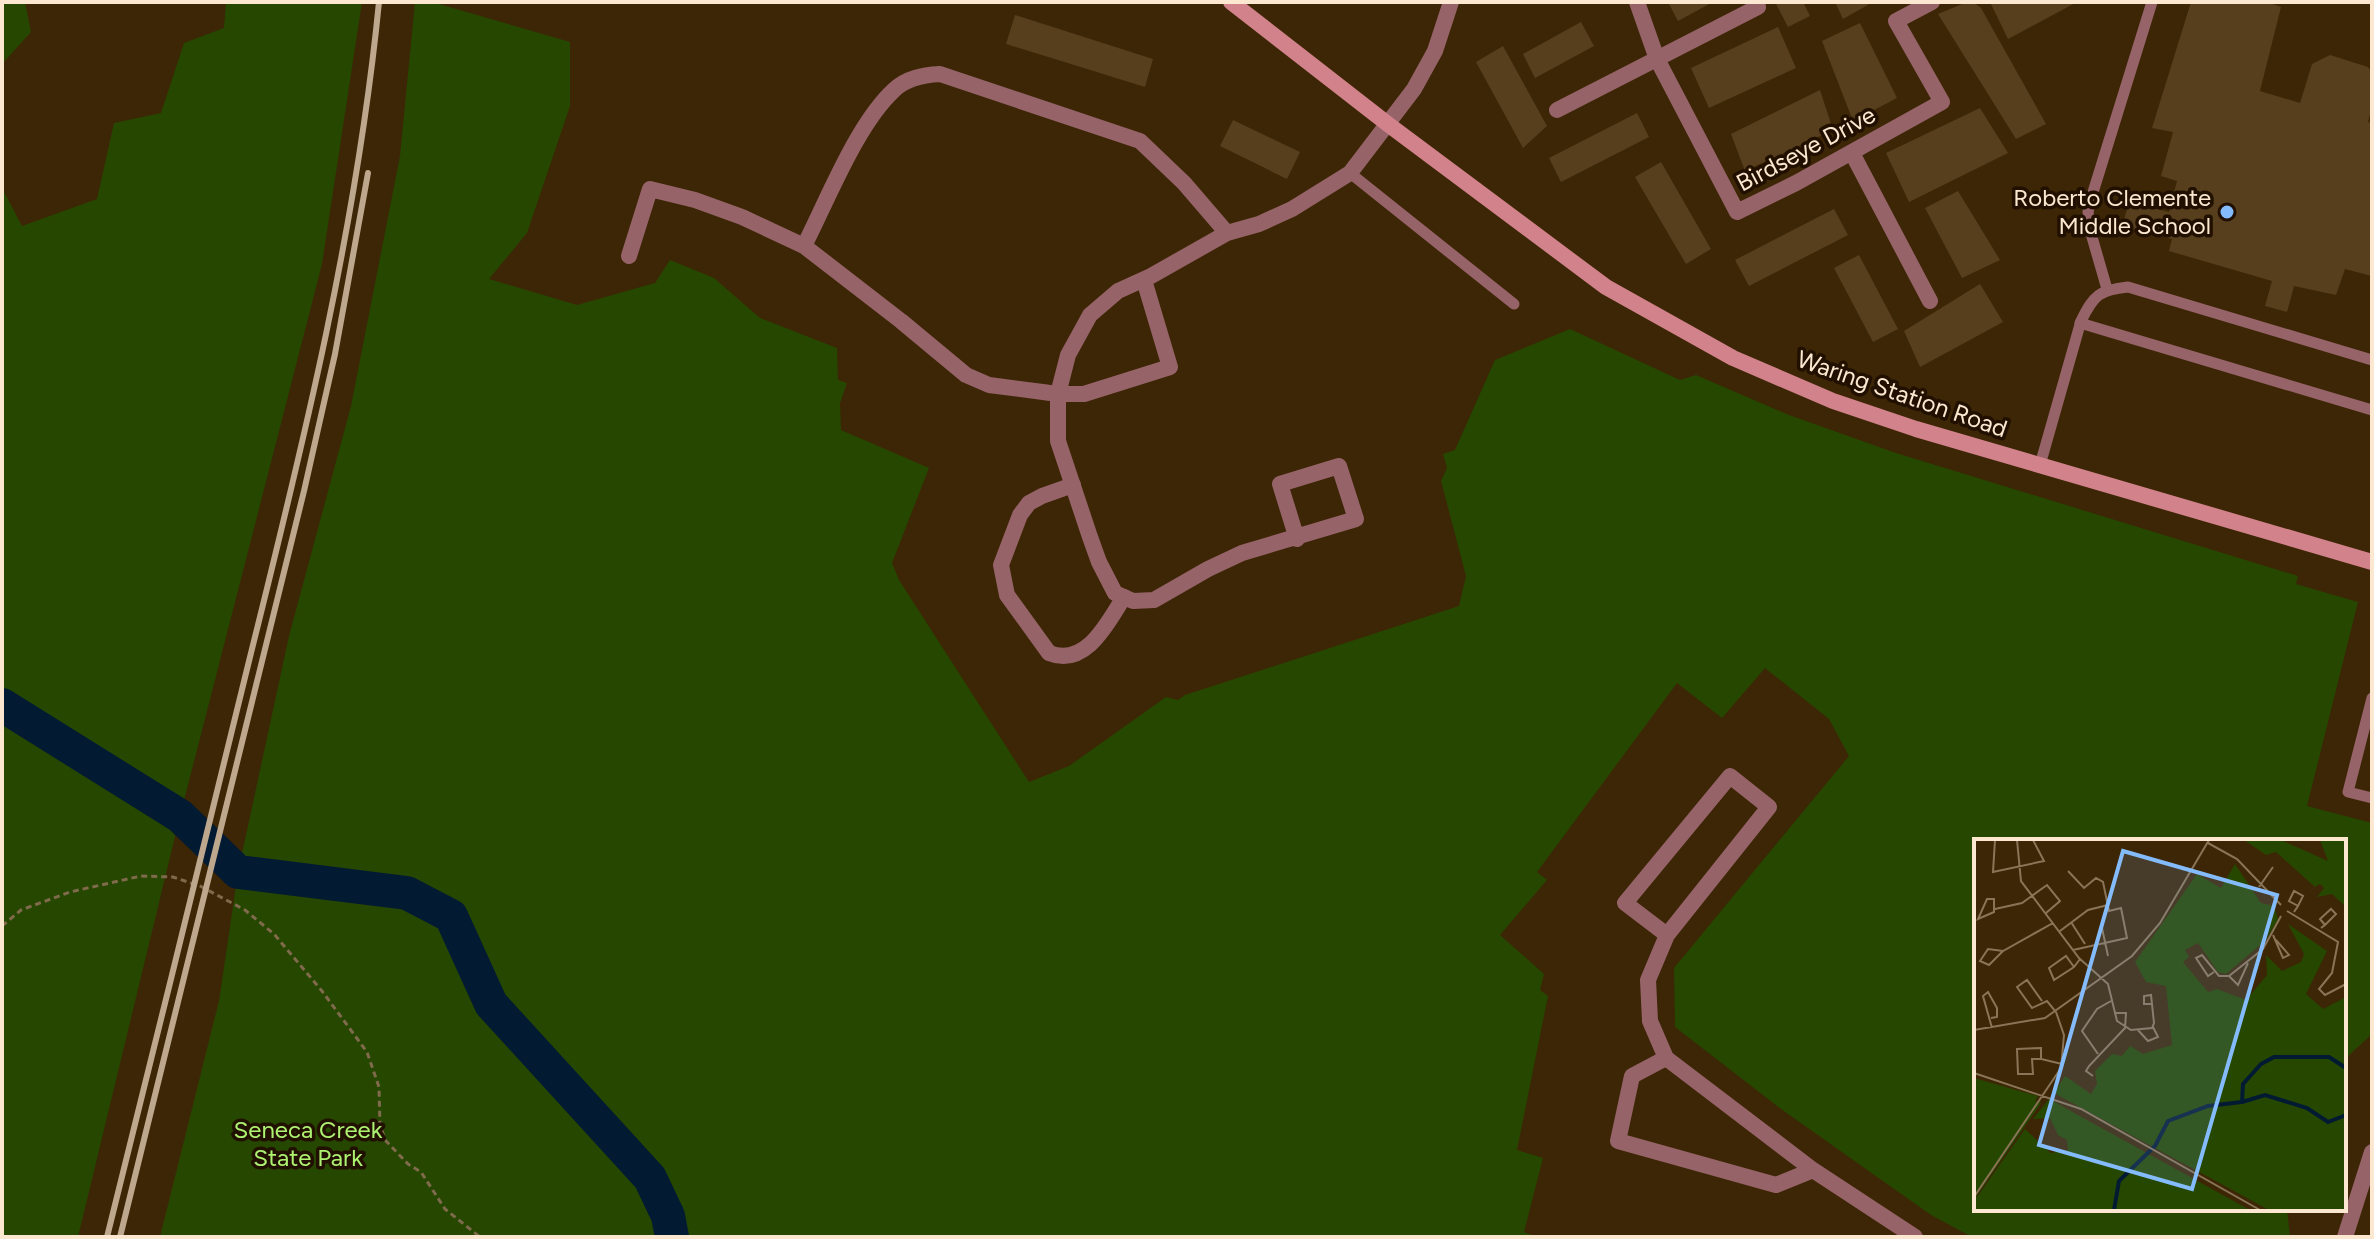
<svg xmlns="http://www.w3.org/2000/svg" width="2374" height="1239" viewBox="0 0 2374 1239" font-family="Figtree,sans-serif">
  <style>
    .green { fill: #264700 }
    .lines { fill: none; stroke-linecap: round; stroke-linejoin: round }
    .river { stroke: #031a33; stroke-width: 34 }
    .building { fill: #573f1e }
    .path { stroke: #806a4c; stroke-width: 3; stroke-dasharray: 6 4; stroke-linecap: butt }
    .lane { stroke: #966369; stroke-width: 11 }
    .street { stroke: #966369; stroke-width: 16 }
    .secondary { stroke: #d2828b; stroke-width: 16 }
    .rail { stroke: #bda88e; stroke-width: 6 }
    .poi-dot { fill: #84bcfb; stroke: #211000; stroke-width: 3 }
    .labels { text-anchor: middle; stroke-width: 7; stroke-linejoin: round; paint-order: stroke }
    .street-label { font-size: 24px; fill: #fce8d1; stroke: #211000 }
    .poi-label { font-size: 24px; fill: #fce8d1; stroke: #211000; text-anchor: end }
    .park-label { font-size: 24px; fill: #adf371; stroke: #211000 }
    .inset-river { fill: none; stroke: #031a33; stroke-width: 4 }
    .inset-road { fill: none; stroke: #897457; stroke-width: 2 }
    .view { fill: #84bcfb; fill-opacity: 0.15; stroke: #84bcfb; stroke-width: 4 }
    .inset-edge { fill: none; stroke: #fce8d1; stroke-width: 4 }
  </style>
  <rect width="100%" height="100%" fill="#3d2605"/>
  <g class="green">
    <polygon points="2,2 25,2 31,32 2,64"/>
    <polygon points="226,2 362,2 322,264 180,816 78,1237 2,1237 2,188 22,226 97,199 114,123 161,113 184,43 224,28"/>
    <polygon points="415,2 432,2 570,42 570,106 527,233 489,279 577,305 655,283 670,260 714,278 760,318 837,348 838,380 847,383 840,403 841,430 929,468 892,563 899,580 1029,782 1069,766 1166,697 1178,700 1185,695 1459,606 1466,576 1441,481 1447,468 1443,454 1455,450 1495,360 1570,329 1680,380 1696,375 1789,415 1896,453 2298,576 2296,584 2358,602 2307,806 2372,823 2372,1034 2344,1060 2344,841 1976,841 1976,1209 2287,1209 2290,1237 1972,1237 1931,1215 1781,1109 1675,1027 1674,968 1849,756 1829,719 1765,668 1722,718 1677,683 1537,872 1547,880 1500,935 1544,974 1540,990 1548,996 1517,1150 1543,1158 1524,1232 1537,1237 160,1237 219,1001 238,872 289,636 351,406 400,156"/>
  </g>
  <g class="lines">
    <polyline class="river" points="2,705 180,816 238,872 407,893 451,916 491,1004 650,1178 668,1216 672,1237"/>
  </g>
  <g class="building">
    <polygon points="1668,2 1713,2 1678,21"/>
    <polygon points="1775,2 1803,2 1810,16 1788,27"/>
    <polygon points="1835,2 1873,2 1843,19"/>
    <polygon points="1967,2 1973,2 1981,8 2046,124 2016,139 1938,14"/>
    <polygon points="1990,2 2077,2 2008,39"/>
    <polygon points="2191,2 2267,2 2281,7 2260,91 2300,103 2312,64 2330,55 2368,67 2372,73 2372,106 2368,122 2372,123 2372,276 2345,269 2336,295 2294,286 2287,312 2265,306 2272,281 2169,251 2172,239 2122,227 2129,202 2169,212 2177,181 2161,176 2173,132 2152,128"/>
    <polygon points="1015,15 1153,59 1145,87 1006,44"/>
    <polygon points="1581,22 1594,46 1535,78 1523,54"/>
    <polygon points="1860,23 1897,98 1853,121 1822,41"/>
    <polygon points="1778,27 1796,68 1709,108 1691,68"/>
    <polygon points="1503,46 1547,126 1523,148 1476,62"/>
    <polygon points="1820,90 1833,130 1745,171 1731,134"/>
    <polygon points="1980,108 2008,153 1909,202 1886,153"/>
    <polygon points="1637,113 1649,137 1561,182 1549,158"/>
    <polygon points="1233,120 1300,152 1287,179 1220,146"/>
    <polygon points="1661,162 1711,249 1686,264 1635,177"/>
    <polygon points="1958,191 2000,260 1962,278 1925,208"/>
    <polygon points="1834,209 1848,235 1749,286 1735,260"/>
    <polygon points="1859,255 1898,329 1873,342 1834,268"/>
    <polygon points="1980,284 2003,322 1920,367 1904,331"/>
  </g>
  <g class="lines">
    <polyline class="path" points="2,926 21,910 70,892 141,876 173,877 200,886 245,910 274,934 322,991 367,1052 379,1087 380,1126 386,1141 408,1164 421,1172 445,1209 480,1237"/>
    <g class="lane">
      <polyline points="1350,173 1514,304"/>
      <polyline points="2107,289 2092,237 2088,212 2094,189 2152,2"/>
      <polyline points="2080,323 2372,410"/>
      <path d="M2040,465L2081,321C2094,295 2099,290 2128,287L2372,360"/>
      <polyline points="2372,698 2348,792 2372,798"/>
    </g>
    <g class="street">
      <polyline points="1637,2 1657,59 1737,212 1796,183 1942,102 1896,21 1932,2"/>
      <polyline points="1557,110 1758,7"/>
      <polyline points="1852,153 1930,301"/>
      <path d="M804,246C828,199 857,124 894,90C906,78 923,75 940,74L1140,141L1184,183L1227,233"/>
      <polyline points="629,256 650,189 695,200 742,217 804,246 901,321 966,375 989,385 1058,394 1084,394 1170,367 1144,280"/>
      <path d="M1073,485L1042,496L1029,503L1020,515L1001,565L1007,595L1049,653C1086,668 1108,622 1124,597"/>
      <polyline points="1297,539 1280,484 1339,466 1356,519 1242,553 1208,569 1154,600 1133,601 1115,593 1099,562 1090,537 1058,441 1058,394 1068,355 1090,315 1118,291 1151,276 1227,233 1259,224 1292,209 1350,173 1414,89 1435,51 1451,2"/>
      <polyline points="1667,935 1625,903 1730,776 1769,807 1667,935 1648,980 1650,1021 1666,1058 1813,1170 1915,1237"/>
      <polyline points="1666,1058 1632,1076 1618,1141 1776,1185 1813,1170"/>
      <polyline points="2345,1237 2372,1152"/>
    </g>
    <polyline class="secondary" points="1231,2 1389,125 1606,287 1733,358 1833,401 1916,429 2372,562"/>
    <g class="rail">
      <path d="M107,1237C155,1044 203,850 250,657C304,441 357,224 379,2"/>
      <polyline points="120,1237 304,491 335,354 368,173"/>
    </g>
  </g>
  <circle class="poi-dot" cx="2227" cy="212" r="8"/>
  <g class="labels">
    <g class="street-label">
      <text transform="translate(1806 149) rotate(-28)" y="8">Birdseye Drive</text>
      <text transform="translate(1902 394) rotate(19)" y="8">Waring Station Road</text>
    </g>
    <g class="poi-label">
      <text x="2211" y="206">Roberto Clemente<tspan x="2211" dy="28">Middle School</tspan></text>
    </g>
    <g class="park-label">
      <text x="308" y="1138">Seneca Creek<tspan x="308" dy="28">State Park</tspan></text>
    </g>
  </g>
  <g transform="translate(1974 839)">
    <rect width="372" height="372" fill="#3d2605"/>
    <path d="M270,1H307L354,22L346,1H372V68L358,55L343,58L350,49L346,45L341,48L302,13L292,16ZM261,25L287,64L300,67L304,80L292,101L252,135L244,133L224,104L211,111L215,118L209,123L234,153L243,150L272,161L293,136L292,116L308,132L327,123L330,115L314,85L353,112L332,155L349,170L372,158V371H295L80,254L91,237L117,255L123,245L121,232L138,215L148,217L156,207L169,215L198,206L192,147L172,143L161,123L223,35L247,49ZM0,239L64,257L61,262L67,264L3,356V358L51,290L77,314L94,311L93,301L84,296L76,279L59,280L75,260L276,371H0Z" fill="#264700"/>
    <path class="inset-river" d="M268,263L291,256L333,269L354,283L372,276M140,371L145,342L181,307L194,282L234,267L268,263L269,245L287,225L300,218H355L372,229"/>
    <path class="inset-road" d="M21,1L19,33L70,22L59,1M43,1L47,42L105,119L134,145L143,182L157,191L178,189L180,184L177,156L170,157V165H178M234,4L263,20L307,66M94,32L110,49L122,39L129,43L135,72L147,69L153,99L99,111M285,48L299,28M13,60H20V73L4,80ZM21,70L48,64L73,46L86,62L72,74M313,72L364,103L358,134L345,150L351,156L372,145M320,73L324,67L329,57L320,52L315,62L324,67M97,83L111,105M128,89L134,117M347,89L351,86L362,75L357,70L346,80L351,86M86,92L114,71L134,66M299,96L309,119L315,116L302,101M29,112L15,126L6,122L14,110L29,112L79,84M100,128L92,117L75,129L80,141L100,128L106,120M240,133L234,137L222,119L228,116L245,137H255L289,110L307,77M255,137L264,146L274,124M17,179L23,178V169L14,153L9,157L18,189M163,190L174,202L184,198L179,188M0,191L71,179L158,117L186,84L235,1M124,215L108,192L123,170L137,162M67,220H58L59,235H44L43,210L67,209V220L88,225M0,234L107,270L286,371M119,237L112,232L115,227L151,189L152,174H140M0,358L87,229L90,196L82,173L73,162L58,169L43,148L53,141L68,162"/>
    <path class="view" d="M149,12L303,56L218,350L65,306Z"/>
    <rect width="372" height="372" class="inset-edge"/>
  </g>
  <rect width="2374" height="1239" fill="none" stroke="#fce8d1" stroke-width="8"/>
</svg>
